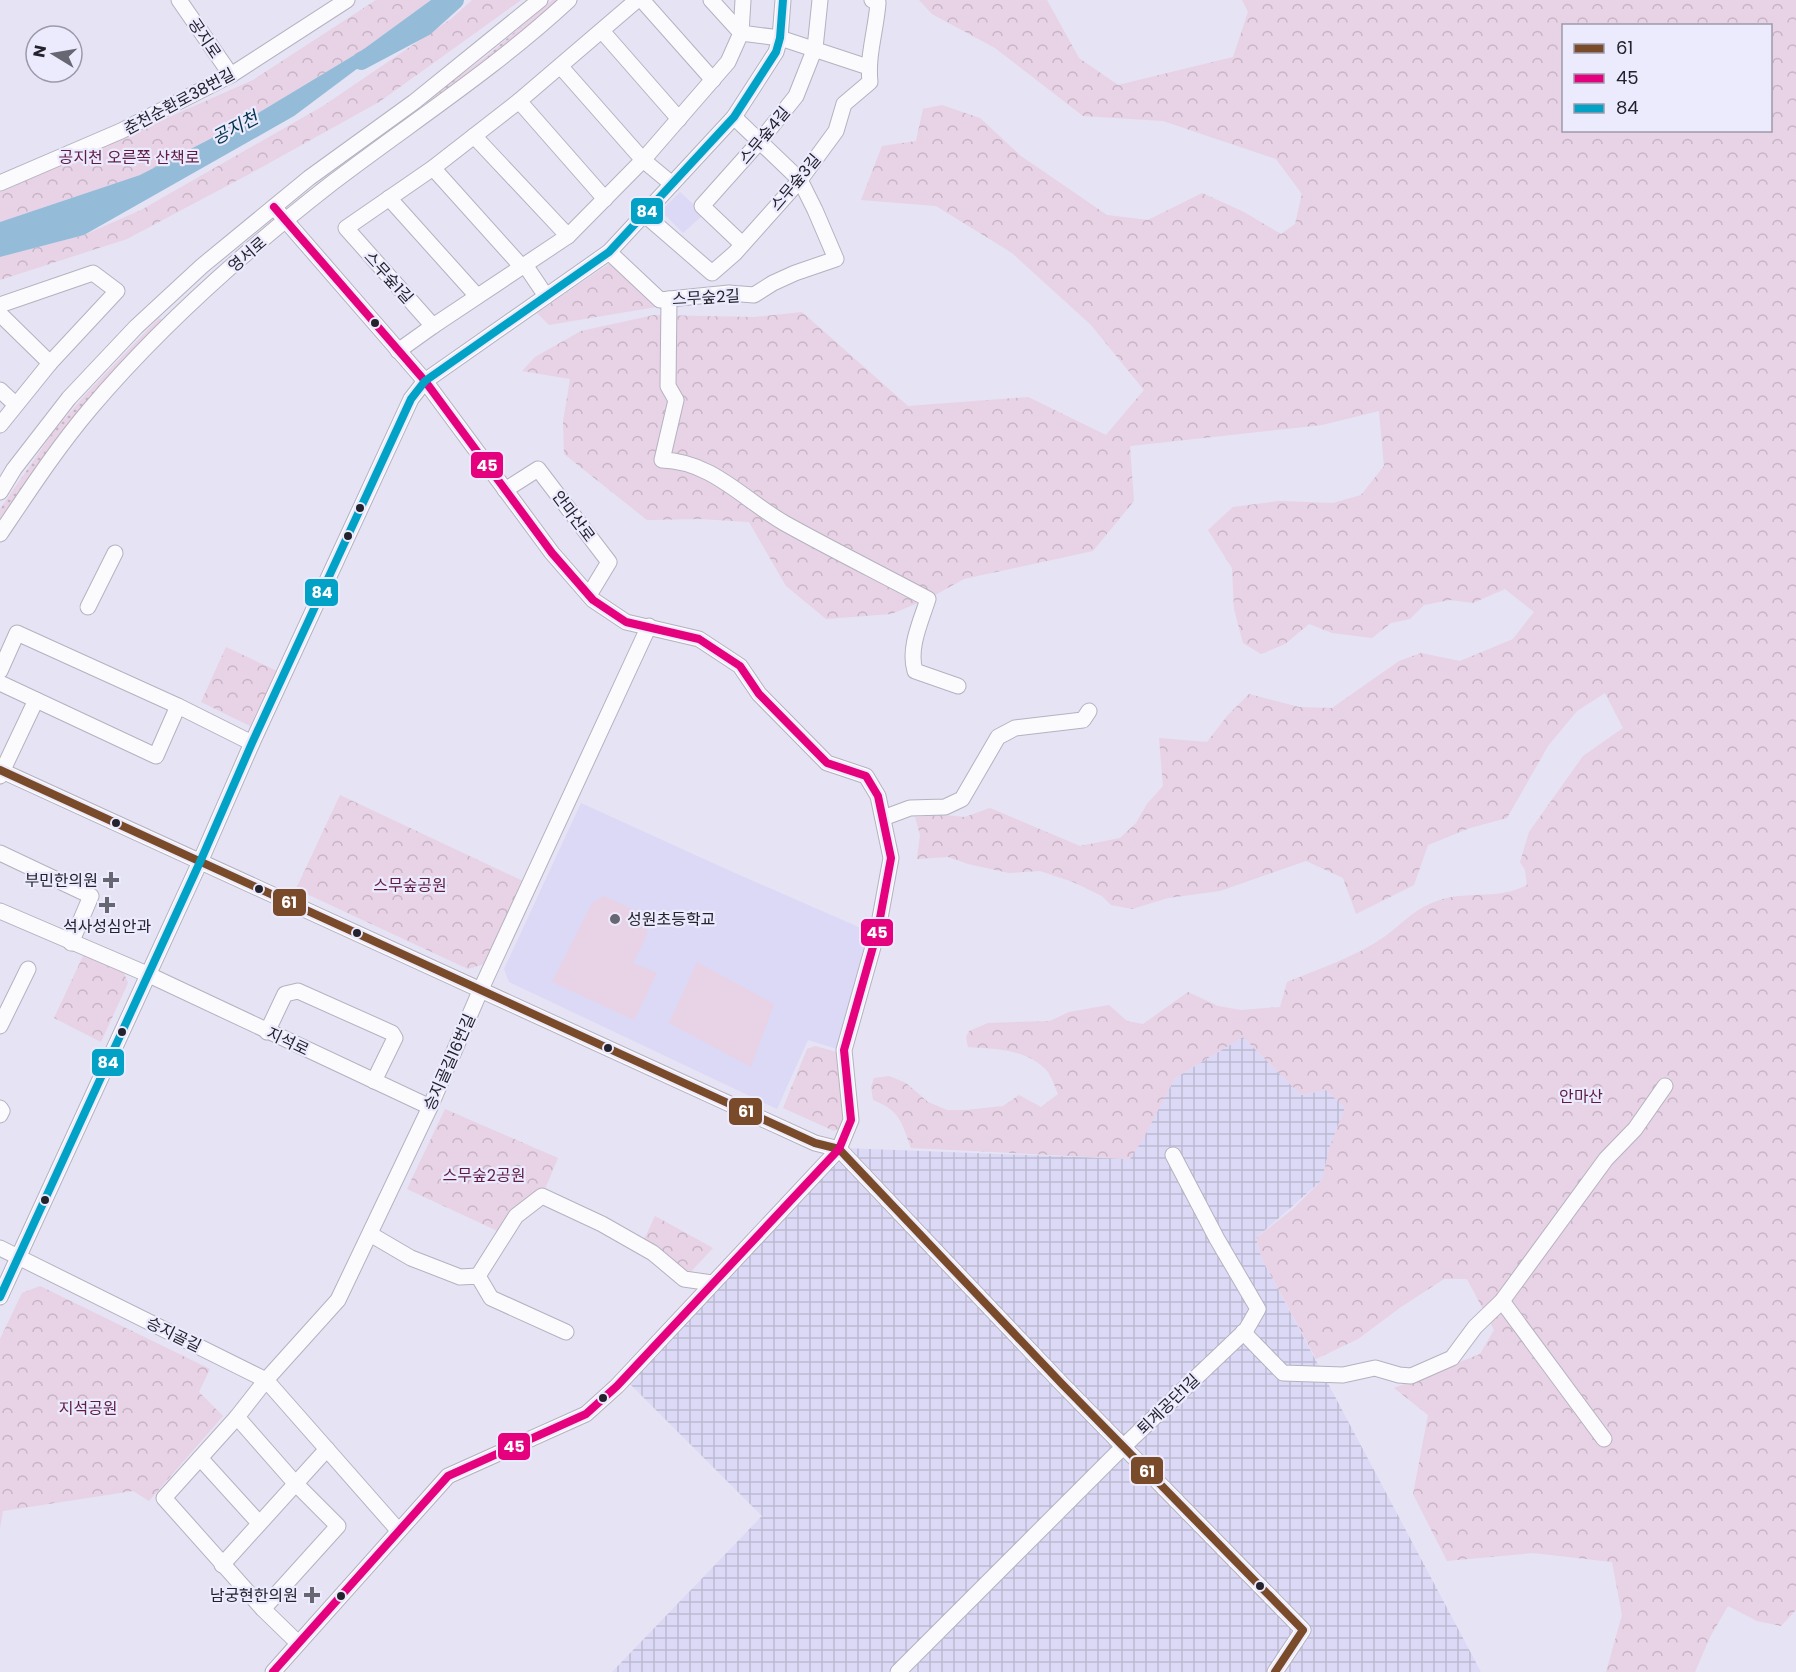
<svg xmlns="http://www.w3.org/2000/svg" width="1796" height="1672" viewBox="0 0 1796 1672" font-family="Poppins,'Noto Sans KR',sans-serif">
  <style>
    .built { fill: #dcd9f6 }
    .industrial { fill: url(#industrial-grid) }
    .grass { fill: url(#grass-dots) }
    .forest { fill: url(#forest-crowns); fill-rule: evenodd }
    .pitch { fill: #e8d2e5 }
    .water { fill: #94bcd9 }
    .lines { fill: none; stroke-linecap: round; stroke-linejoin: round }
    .river { stroke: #94bcd9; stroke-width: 18 }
    .minor-casing { stroke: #b4b2c0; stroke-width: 17 }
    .minor { stroke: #fbfbfd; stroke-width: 15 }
    .bus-1-casing { stroke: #eceafd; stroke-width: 12 }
    .bus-2-casing { stroke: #eceafd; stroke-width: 12 }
    .bus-3-casing { stroke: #eceafd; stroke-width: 12 }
    .bus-1 { stroke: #7a4b2a; stroke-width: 8 }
    .bus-2 { stroke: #e5007d; stroke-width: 8 }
    .bus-3 { stroke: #02a2c6; stroke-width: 8 }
    .bus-dot { fill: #23222d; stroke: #eceafd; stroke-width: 2 }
    .poi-dot { fill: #676673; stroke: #eceafd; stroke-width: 2 }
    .labels { text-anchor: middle; stroke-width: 4.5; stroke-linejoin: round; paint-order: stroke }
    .street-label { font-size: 16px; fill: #23222d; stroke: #eceafd }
    .park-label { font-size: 16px; fill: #5f1d46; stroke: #eceafd }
    .poi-label { font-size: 16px; fill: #23222d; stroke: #eceafd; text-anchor: end }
    .water-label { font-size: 18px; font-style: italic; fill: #00344b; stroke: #eceafd }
    .line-badge { stroke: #eceafd; stroke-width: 2 }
    .badge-label { font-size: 16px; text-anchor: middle; font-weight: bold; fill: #fff }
  </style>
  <defs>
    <pattern id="industrial-grid" width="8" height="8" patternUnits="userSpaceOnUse" patternTransform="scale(1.5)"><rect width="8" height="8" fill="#dcd9f6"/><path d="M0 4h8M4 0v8" fill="none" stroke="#bcbad3"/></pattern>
    <pattern id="grass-dots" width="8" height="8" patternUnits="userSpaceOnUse" patternTransform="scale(1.5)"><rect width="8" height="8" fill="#e8d2e5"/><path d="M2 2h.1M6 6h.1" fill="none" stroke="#c7b4c5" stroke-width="1.8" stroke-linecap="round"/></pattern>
    <pattern id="forest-crowns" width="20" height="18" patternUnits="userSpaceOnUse" patternTransform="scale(1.5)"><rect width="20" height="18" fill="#e8d2e5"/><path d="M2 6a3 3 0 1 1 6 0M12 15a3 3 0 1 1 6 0" fill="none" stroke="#c7b4c5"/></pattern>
  </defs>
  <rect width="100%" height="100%" fill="#e5e3f4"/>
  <g class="built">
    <polygon points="680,192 704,214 683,233 661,211"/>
    <polygon points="581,803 726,869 870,932 837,1049 808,1040 777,1109 509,982 504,969"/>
  </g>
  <polygon class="industrial" points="1243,1037 1301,1095 1326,1090 1345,1108 1330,1146 1322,1180 1256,1238 1262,1259 1481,1672 612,1672 762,1516 624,1378 844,1148 1130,1159 1175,1078"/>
  <g class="grass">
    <polygon points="552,0 560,0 528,29 428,105 426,104 428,99 488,55"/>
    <polygon points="159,318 163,320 91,397 58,436 0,519 0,509 54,431 86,394"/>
  </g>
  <g class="forest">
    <polygon points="376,0 431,0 361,51 243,122 140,175 0,222 0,192 253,80"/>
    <polygon points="472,0 521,0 379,102 253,172 127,239 0,280 0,257 84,235 141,210 323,106 451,19"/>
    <path d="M919,0H1047L1079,58L1118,85L1233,57L1248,12L1242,0H1796V1610L1781,1626L1757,1621L1728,1606L1710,1637L1695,1672H1606L1622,1615L1612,1562L1533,1553L1447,1561L1413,1494L1428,1415L1394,1388L1480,1354L1494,1330L1467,1279H1444L1401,1307L1358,1339L1316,1359L1262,1259L1256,1238L1293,1209L1322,1180L1330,1146L1345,1108L1326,1090L1301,1095L1243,1037L1175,1078L1143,1139L1130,1159L911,1148C902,1123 900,1110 873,1100L871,1087L874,1078L889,1076L906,1083L928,1102L947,1110H966L1003,1106L1019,1095L1041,1107L1058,1094C1055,1087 1052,1078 1048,1072C1028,1049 996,1049 968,1047L966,1037L969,1031L988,1023L1050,1021L1069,1012L1109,1005L1127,1021L1143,1024L1188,992L1218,1006L1241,1010L1280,1007L1287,982C1319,969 1355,957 1384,937C1404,923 1412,910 1437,901C1465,890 1497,901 1527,885L1525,870L1520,862L1529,832L1583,756L1623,728L1605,693L1577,711L1548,746L1507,818L1470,828L1428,845L1414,885L1356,914L1343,878L1306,861L1220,891L1168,898L1132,909L1111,905L1102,896L1073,882L1040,871L1009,873L968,864L948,857L917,859L920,835L915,817L945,815L965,817L990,808L1080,846L1120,838L1136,823L1147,804L1163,786L1159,738L1207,742L1227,716L1249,694L1299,707L1332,708L1399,661L1421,653L1460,661L1513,639L1534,612L1505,589L1473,603L1450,600L1424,605L1410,619L1391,623L1372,638L1332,633L1309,624L1285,644L1261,654L1243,643L1234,609L1232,568L1208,530L1233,507L1279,501L1333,503L1361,495L1384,466L1379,411L1322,425L1130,446L1134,501L1093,551L964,579L928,599L891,614L826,619L786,586L749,522L700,519L647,520L564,454L563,422L570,379L522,371L535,357L581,331L654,315L754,317L802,312L908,406L1028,397L1106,435L1144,390L1091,325L1012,253L936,206L861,200L882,146L916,141L923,109L942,105L980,118L1021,156L1107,215L1148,220L1202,193L1244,212L1281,234L1295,224L1302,194L1276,159L1163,121L1083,116L995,48L932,14ZM1564,26H1770V130H1564Z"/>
    <polygon points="613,261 656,307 549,325 537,313"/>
    <polygon points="226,647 277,671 250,726 201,702"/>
    <polygon points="340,795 523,881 484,964 468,969 296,889"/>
    <polygon points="84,954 124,973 128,983 101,1042 54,1018"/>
    <polygon points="815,1046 837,1052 841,1099 846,1120 842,1127 834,1131 783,1108 807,1049"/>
    <polygon points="445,1109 558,1158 542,1196 504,1234 407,1189"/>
    <polygon points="655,1216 713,1248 684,1279 641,1246"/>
    <polygon points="40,1286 210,1369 199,1392 223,1416 149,1501 133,1491 3,1511 0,1528 0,1339 22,1293"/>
  </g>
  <g class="pitch">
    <polygon points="604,896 647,916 647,935 633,963 657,973 634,1020 552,982 592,903"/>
    <polygon points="697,962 774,1004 751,1067 669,1023"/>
  </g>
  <polygon class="water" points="431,0 449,0 294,116 84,235 0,257 0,222 140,175 243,122 361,51"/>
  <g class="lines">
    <polyline class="river" points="361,61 425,27 455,0"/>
    <defs>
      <g id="minor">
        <polyline points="179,0 231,75"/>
        <polyline points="637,0 519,101 433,168 346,228 433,326 568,236 643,160 728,62 741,33 743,0"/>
        <polyline points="642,0 713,80"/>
        <polyline points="711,0 741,33 780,38 868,67"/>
        <polyline points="602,31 679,119"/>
        <polyline points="561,67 643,160 672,184"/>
        <polyline points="519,101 605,199"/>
        <polyline points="474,136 568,236"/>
        <polyline points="433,168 522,267"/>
        <polyline points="0,183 121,131 231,75 347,0"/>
        <polyline points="389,198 477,296"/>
        <path d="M644,214L712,273L735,253L800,180L836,131L844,104L870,82C867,56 876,30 878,3L872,0"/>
        <polyline points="742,244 702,206 760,141 796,96 815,48 820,0"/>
        <polyline points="609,252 660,300 729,293 754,295 773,283 795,273 836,259 815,210 800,180 734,117"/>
        <polyline points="525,265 546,296"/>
        <path d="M669,299L668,386L676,400L662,460C712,461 745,501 786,524C833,550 881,574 928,599C921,621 908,648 915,671L958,686"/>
        <polyline points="0,305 93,273 117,291 50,363 0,425"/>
        <polyline points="0,314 50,363"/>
        <polyline points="398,351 433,326"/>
        <polyline points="0,390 15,404"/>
        <polyline points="505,490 538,469 609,562 589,595"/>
        <polyline points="0,492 14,469 69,398 136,327 202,266 309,178 414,102 540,0"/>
        <path d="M0,534C29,491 57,448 90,409C161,325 246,250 332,183C412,122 496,68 569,0"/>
        <polyline points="88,607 115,553"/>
        <polyline points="0,671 17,633 178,706 252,743"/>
        <polyline points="0,683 156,756 178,706"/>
        <polyline points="0,770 815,1143 839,1149 1062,1384 1303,1630 1275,1672"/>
        <polyline points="0,776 36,700"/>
        <polyline points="883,818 910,808 945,807 962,799 998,737 1015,728 1083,720 1089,711"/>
        <polyline points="0,853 91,896 71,943"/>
        <polyline points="0,911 147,974 430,1107"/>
        <polyline points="0,1026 28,969"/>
        <polyline points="267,1032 285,994 298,991 392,1033 395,1038 374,1081"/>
        <polyline points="0,1108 2,1111 0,1115"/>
        <polyline points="370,1234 411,1258 460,1277 478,1276 491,1298 566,1332"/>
        <polyline points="0,1248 266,1380 398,1530"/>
        <polyline points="478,1276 516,1216 542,1196 602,1224 653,1253 684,1279 712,1283"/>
        <polyline points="0,1297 200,862 252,743 411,399 425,381 609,252 734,117 776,52 780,38 783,0"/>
        <polyline points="1502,1301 1604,1439"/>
        <polyline points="1243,1332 1283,1373 1343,1375 1375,1368 1399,1375 1411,1376 1452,1358 1475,1327 1502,1301 1606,1159 1635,1129 1665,1086"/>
        <polyline points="237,1417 295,1483 338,1526 263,1609"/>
        <polyline points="200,1458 259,1523"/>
        <polyline points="222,1565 327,1449"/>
        <polyline points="298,1643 263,1609 164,1498 237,1417 266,1380 338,1300 430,1107 481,989 649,626"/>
        <polyline points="273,1672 448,1476 586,1414 617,1386 839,1149 851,1120 844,1050 878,929 891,858 878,796 866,776 827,763 759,694 740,666 699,639 626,622 593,600 552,553 425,381 274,207"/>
        <polyline points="898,1672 1124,1446 1246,1330 1258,1309 1217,1239 1173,1155"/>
      </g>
    </defs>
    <use href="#minor" class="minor-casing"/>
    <use href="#minor" class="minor"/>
    <defs>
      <polyline id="bus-1" points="0,770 815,1143 839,1149 1062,1384 1303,1630 1275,1672"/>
      <polyline id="bus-2" points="273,1672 448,1476 586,1414 617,1386 839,1149 851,1120 844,1050 878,929 891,858 878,796 866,776 827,763 759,694 740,666 699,639 626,622 593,600 552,553 425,381 274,207"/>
      <polyline id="bus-3" points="0,1297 200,862 252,743 411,399 425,381 609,252 734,117 776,52 780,38 783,0"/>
    </defs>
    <use href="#bus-1" class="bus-1-casing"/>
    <use href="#bus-2" class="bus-2-casing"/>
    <use href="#bus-3" class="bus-3-casing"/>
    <use href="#bus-1" class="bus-1"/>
    <use href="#bus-2" class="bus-2"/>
    <use href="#bus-3" class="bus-3"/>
  </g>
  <g class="bus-dot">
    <circle cx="375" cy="323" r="5"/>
    <circle cx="360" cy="508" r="5"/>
    <circle cx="348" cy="536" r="5"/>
    <circle cx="116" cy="823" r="5"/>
    <circle cx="259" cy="889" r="5"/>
    <circle cx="357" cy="933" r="5"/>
    <circle cx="122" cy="1032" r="5"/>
    <circle cx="608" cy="1048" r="5"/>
    <circle cx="45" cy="1200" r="5"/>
    <circle cx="603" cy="1398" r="5"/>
    <circle cx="1260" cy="1586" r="5"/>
    <circle cx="341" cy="1596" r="5"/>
  </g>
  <g class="poi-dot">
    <path d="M108 871h6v6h6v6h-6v6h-6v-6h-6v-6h6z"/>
    <path d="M104 896h6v6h6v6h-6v6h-6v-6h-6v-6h6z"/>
    <circle cx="615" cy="919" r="6"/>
    <path d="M309 1586h6v6h6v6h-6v6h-6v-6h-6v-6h6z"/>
  </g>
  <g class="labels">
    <g class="street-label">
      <text transform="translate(205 38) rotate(56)" y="6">공지로</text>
      <text transform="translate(179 101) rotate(-28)" y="6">춘천순환로38번길</text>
      <text transform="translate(764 135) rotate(-50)" y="6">스무숲4길</text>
      <text transform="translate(795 182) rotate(-50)" y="6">스무숲3길</text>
      <text transform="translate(247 254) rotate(-41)" y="6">영서로</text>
      <text transform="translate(389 277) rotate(48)" y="6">스무숲1길</text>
      <text transform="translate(706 297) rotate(-3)" y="6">스무숲2길</text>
      <text transform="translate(574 516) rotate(53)" y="6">안마산로</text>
      <text transform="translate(288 1041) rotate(25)" y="6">지석로</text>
      <text transform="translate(449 1062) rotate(-66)" y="6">승지골길16번길</text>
      <text transform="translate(174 1334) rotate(26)" y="6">승지골길</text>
      <text transform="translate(1168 1404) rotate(-44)" y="6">퇴계공단1길</text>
    </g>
    <g class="park-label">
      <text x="129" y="163">공지천 오른쪽 산책로</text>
      <text x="410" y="891">스무숲공원</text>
      <text x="1581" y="1102">안마산</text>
      <text x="484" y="1181">스무숲2공원</text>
      <text x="88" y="1414">지석공원</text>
    </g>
    <g class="poi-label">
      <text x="98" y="886">부민한의원</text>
      <text x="627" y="925" text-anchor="start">성원초등학교</text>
      <text x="107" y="932" text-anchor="middle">석사성심안과</text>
      <text x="298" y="1601">남궁현한의원</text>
    </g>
    <g class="water-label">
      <text transform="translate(235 128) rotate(-28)" y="6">공지천</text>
    </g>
  </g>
  <g class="line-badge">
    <rect x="630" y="197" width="34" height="28" rx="6" fill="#02a2c6"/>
    <rect x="470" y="451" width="34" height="28" rx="6" fill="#e5007d"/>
    <rect x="304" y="578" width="35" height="29" rx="6" fill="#02a2c6"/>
    <rect x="272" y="888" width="35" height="29" rx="6" fill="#7a4b2a"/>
    <rect x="860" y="918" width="34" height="29" rx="6" fill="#e5007d"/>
    <rect x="91" y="1048" width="34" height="29" rx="6" fill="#02a2c6"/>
    <rect x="728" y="1097" width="35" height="29" rx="6" fill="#7a4b2a"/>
    <rect x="497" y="1432" width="34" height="29" rx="6" fill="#e5007d"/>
    <rect x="1130" y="1456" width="34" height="29" rx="6" fill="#7a4b2a"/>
  </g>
  <g class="badge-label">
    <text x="647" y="217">84</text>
    <text x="487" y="471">45</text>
    <text x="322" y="598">84</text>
    <text x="289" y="908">61</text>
    <text x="877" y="938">45</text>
    <text x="108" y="1068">84</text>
    <text x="746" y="1117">61</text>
    <text x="514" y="1452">45</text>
    <text x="1147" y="1477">61</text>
  </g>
  <rect x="1562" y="24" width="210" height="108" fill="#eceafd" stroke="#9c9aaa" stroke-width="1.5"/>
  <rect x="1574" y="44" width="30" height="9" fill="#7a4b2a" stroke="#9c9aaa" stroke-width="1.5"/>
  <text x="1616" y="54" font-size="18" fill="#23222d">61</text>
  <rect x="1574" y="74" width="30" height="9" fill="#e5007d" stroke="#9c9aaa" stroke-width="1.5"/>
  <text x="1616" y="84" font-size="18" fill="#23222d">45</text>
  <rect x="1574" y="104" width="30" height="9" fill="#02a2c6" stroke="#9c9aaa" stroke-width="1.5"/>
  <text x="1616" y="114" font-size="18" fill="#23222d">84</text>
  <g transform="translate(54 54) rotate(281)"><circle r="28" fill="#eceafd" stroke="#9c9aaa" stroke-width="1.5"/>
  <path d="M0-4.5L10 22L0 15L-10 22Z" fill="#676673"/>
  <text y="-9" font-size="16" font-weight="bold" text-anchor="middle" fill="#23222d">N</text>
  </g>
</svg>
